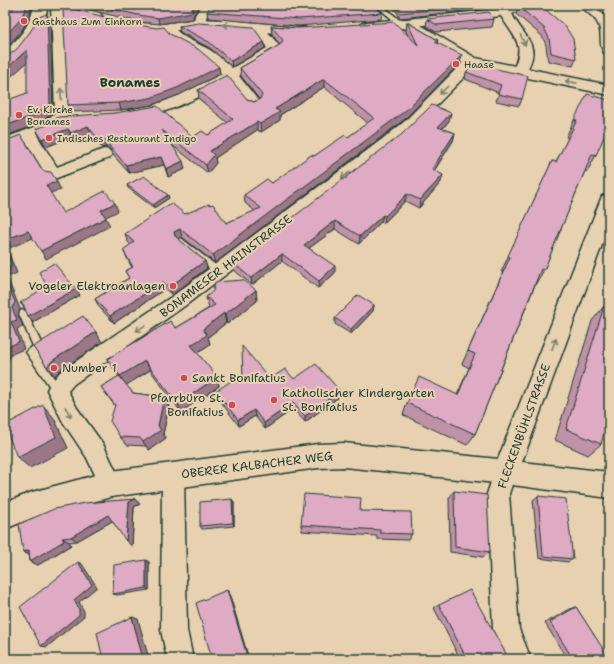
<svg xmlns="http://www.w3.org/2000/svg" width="614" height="664" viewBox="0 0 614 664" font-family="'Shantell Sans',sans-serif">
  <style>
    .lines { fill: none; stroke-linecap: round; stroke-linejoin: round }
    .lane-casing { stroke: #1f3d34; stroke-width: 3 }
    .street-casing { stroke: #1f3d34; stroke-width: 3 }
    .secondary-casing { stroke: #1f3d34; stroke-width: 3 }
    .lane { fill: #e7d1b0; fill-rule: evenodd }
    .street { fill: #e7d1b0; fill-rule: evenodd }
    .secondary { fill: #e7d1b0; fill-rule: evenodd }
    .wall { fill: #c092a8; stroke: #1f3d34 }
    .shaded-wall { fill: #9c7788; stroke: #1f3d34 }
    .building { fill: #dfaac3; stroke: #1f3d34 }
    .oneway { stroke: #79806c }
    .poi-dot { fill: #d1495b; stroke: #e7d1b0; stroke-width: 1.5 }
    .labels { text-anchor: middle; stroke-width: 4; stroke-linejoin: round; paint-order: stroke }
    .far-poi-label { font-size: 10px; fill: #1f3d34; stroke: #e7d1b0; text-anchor: start }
    .street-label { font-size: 12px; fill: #1f3d34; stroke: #e7d1b0 }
    .poi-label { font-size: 12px; fill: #1f3d34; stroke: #e7d1b0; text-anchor: start }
    .far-district-label { font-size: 13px; font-weight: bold; fill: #1f3d34; stroke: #e7d1b0 }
  </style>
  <rect width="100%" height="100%" fill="#e7d1b0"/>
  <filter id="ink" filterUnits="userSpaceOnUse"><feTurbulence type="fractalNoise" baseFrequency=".025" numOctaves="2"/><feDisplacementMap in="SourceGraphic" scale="8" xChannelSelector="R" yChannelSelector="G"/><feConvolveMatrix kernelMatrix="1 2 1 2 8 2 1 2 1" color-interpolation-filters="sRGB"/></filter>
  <g filter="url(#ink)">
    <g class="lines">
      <defs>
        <g id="lane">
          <polygon points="375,5 382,5 403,23 398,24"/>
          <polygon points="181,238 222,270 223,272 222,274 216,274 178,243 177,241"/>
          <polygon points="23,310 26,311 43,347 37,353 60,387 62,390 60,393 57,394 54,393 26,352 33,346 19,314 20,311"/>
        </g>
        <g id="street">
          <polygon points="51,5 63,5 69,113 57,127 38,137 57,167 104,149 109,150 112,154 109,158 54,179 48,178 26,142 5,149 5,138 40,125 55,113"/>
          <polygon points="202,5 214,5 207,15 204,26 196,26 194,23 195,15"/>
          <path d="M508,5H520L518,11L512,14C524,38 544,45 524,75L519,76L514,75L512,72C526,43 515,39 501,16L407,27L403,26L401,23L403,20L407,19L507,8Z"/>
          <path d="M580,5H594L609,20V54L604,53C598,44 603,33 598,24C594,15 585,12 580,5Z"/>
          <path d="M168,24L172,25C182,39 196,42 210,50C218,55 225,62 232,68L267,48L252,28L254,25H262L282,49L280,52L239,76L261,104L259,107L254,109L249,107L229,81C207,93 153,123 129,116L127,113L129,110L165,101L222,74L200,55L172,40L162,28L164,25Z"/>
          <polygon points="471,58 476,59 478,62 476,65 415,127 399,142 186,305 74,384 68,391 77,408 103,444 122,484 119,492 111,495 103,492 87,458 63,422 47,390 50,384 60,372 174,295 389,134 405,121 466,59"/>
          <polygon points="505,461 513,464 516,472 509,494 519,629 531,659 505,659 493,629 487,494 497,464"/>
          <polygon points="173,465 181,468 184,476 187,630 193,659 167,659 161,630 162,476 165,468"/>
        </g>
        <g id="secondary">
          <path d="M34,5H48C46,23 24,60 5,65V51C19,38 31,25 34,5Z"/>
          <path d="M55,5H74L100,13L102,16L100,19C86,23 70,13 57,8Z"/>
          <polygon points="194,19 228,20 301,27 306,28 308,31 306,34 301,35 215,28 194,28 154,33 131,30 129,27 131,24 136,23 162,24"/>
          <polygon points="407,19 412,20 476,58 609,85 609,95 466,65 404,28 367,30 362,29 360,26 362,23 367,22"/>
          <polygon points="609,194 609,226 522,462 609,472 609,498 505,484 344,467 318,468 111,497 32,518 5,529 5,503 32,492 111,471 318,444 344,443 498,459 600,201 602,196"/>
        </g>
      </defs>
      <use href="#lane" class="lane-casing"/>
      <use href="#street" class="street-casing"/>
      <use href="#secondary" class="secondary-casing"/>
      <use href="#lane" class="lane"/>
      <use href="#street" class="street"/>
      <use href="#secondary" class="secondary"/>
    </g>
    <g class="wall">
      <polygon points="83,5 201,5 194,14 193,19 159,24 139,22 86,9 84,7"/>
      <polygon points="393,5 483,5 482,9 400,18"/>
      <polygon points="521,5 576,59 573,66 548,61 546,45 542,36 516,14 518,6"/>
      <polygon points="604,5 609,5 609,10 606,6"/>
      <polygon points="207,12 382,13 381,19 299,26 208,18"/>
      <polygon points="427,19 494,19 492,27 436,32 426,26"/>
      <polygon points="407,22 438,40 437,43 460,63 404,120 215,263 182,237 178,239 205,261 207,268 172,295 165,289 114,323 99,307 95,299 129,278 125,271 132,268 123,250 131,245 128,242 125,234 185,214 226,223 255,211 245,203 244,195 272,183 314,156 348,137 368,123 324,87 280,115 280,120 261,132 257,130 215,158 216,163 208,173 172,145 185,169 168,177 164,165 129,173 113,155 110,149 106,147 102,148 91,135 74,142 71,137 46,147 40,138 36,129 115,113 193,137 208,135 228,123 199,99 198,90 247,99 254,102 259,99 241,76 240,68 280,45 272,34 271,26 408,35 406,31"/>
      <polygon points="179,26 264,42 265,48 232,67 210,48 180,32"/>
      <polygon points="170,34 220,74 179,95 152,105 121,110 70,112 68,105"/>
      <polygon points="474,64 522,99 519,106 496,101 499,93 465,79 466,72"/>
      <polygon points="574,120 603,129 596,155 587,172 585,171 544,270 535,285 475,434 467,445 403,415 407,403 457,395 469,368 462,364 503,272 501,272 552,161 556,162 568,138 566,137"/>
      <polygon points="449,121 442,129 455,133 453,141 434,171 441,182 419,208 405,201 384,223 381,222 359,244 335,229 309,248 335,273 318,288 282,261 252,285 234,270 233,263"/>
      <polygon points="127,185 168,195 169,198 154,208 128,188"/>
      <polygon points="256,290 257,301 227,324 226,323 208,337 210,344 197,353 217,377 219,386 181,412 150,370 126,385 133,393 164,397 169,407 163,434 166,438 149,450 146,446 127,445 120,437 115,406 101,387 119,376 107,359 176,328 209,308 206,297"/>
      <polygon points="80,295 33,322 25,309 20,303"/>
      <polygon points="374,305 373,311 351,334 335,324 335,318"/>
      <polygon points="604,306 601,444 588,455 555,440 592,321"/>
      <polygon points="243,379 294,379 339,397 305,422 293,409 265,429 255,416 239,426 218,398 216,391"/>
      <polygon points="454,491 490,552 483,557 450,552 449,498"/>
      <polygon points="538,496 573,559 568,562 539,558 533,500"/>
      <polygon points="232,499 234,503 234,526 202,529 200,526"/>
      <polygon points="140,504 134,507 132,546 112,521 77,541 69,542 71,545 38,565 30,561 29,555 23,552"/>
      <polygon points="360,511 412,534 408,540 377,539 377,536 302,531 301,525"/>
      <polygon points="146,560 149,562 149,590 117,595 113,594"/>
      <polygon points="439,605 509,659 460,659 434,608"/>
      <polygon points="576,607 609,659 567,659 545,623 570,609"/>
    </g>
    <g class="shaded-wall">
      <polygon points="27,5 32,5 29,18 22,30 5,49 5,36"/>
      <polygon points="195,5 201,5 194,14 193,19 159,24 158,18 193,8"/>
      <polygon points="47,14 50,22 53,112 39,124 5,136 5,126 35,115"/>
      <polygon points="264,42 265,48 232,67 231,61"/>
      <polygon points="27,50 31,59 5,82 5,70"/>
      <polygon points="462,55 460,63 404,120 215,263 213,255"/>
      <polygon points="219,67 220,74 179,95 152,105 121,110 119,103"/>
      <polygon points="324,79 324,87 280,115 280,120 261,132 260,124 275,109"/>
      <polygon points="451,113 449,121 436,135 438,127"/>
      <polygon points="257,122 257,130 215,158 216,163 208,173 206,165 210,151"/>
      <polygon points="88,126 91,135 74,142 71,133"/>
      <polygon points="68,129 71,137 46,147 42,139"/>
      <polygon points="455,133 453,141 430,177 432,169"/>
      <polygon points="103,139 106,147 102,148 99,140"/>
      <polygon points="161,157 164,165 129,173 126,165"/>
      <polygon points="183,161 185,169 168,177 166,169"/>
      <polygon points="443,175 441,182 419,208 420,200"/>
      <polygon points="57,182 61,190 50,193 46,185"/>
      <polygon points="407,194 405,201 384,223 385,216"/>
      <polygon points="168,195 169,198 154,208 153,205"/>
      <polygon points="115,203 118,211 104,218 101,210"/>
      <polygon points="383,215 381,222 359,244 360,236"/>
      <polygon points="106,218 110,226 46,259 41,251"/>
      <polygon points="335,221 335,229 304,252 304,245"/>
      <polygon points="180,229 182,237 176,240 177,244 174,232"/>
      <polygon points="28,231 33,238 7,249 17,273 7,277 20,309 18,315 23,326 17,329 24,349 12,354 5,365 5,349 11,322 12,308 5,278 5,240"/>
      <polygon points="282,254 282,261 252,285 251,278"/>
      <polygon points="205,261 207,268 172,295 169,287"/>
      <polygon points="335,266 335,273 318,288 319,281"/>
      <polygon points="163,282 165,289 114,323 110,316"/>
      <polygon points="76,289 80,295 33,322 28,316"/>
      <polygon points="256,290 257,301 227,324 225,314"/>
      <polygon points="374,305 373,311 351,334 351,329"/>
      <polygon points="224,313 226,323 208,337 210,344 194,355 191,345 203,329"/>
      <polygon points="96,332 102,342 59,371 55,376 47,367 52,361"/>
      <polygon points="145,361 150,370 125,386 120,376"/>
      <polygon points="217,377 219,386 181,412 178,404"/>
      <polygon points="340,391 339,397 305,422 305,416"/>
      <polygon points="164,397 169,407 163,434 166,438 149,450 143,442 158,426"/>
      <polygon points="293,403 293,409 265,429 264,423"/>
      <polygon points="43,405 54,418 68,448 30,468 17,457"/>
      <polygon points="254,410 255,416 239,426 238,420"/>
      <polygon points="135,499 140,504 134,507 132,546 126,541 129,502"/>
      <polygon points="232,499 234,503 234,526 233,523"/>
      <polygon points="108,515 114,520 77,541 71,537"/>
      <polygon points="62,538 69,542 71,545 38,565 30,561"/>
      <polygon points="29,550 32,556 23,552"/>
      <polygon points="146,560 149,562 149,590 146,588"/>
      <polygon points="78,562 82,564 97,587 79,602 84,611 84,616 47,647 41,646"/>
      <polygon points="227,590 229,592 249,659 248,659"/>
      <polygon points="132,617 138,619 149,659 143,659"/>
    </g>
    <g class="building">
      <polygon points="13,5 27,5 25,10 19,21 5,36 5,19 8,10 13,10"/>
      <polygon points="95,5 195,5 193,8 192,12 158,18 138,15"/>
      <polygon points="211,5 373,5 382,13 299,19 207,12"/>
      <polygon points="396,5 480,5 400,13"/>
      <polygon points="521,5 540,5 565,26 573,39 576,59 551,53 549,38 544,28 518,6"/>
      <polygon points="65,7 137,25 157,28 164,27 170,34 198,49 219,67 177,88 150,98 119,103 68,105 63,9"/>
      <polygon points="489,12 494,19 437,25 427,19"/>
      <polygon points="47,14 50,104 35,115 5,126 5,101 27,93 27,50 5,70 5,56 9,55 17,49 30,32 39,17"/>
      <polygon points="394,22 418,45 407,22 438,40 435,42 462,55 405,111 213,255 180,229 174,232 175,236 205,261 169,287 163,282 110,316 95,299 129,278 125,271 133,267 123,250 134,242 125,234 171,203 185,214 209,204 210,205 213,204 226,223 261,208 244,195 267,179 272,183 311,155 314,156 345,135 348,137 374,118 324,79 275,109 280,112 260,124 257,122 210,151 214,155 206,165 162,130 183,161 166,169 161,157 126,165 110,147 107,141 103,139 99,140 88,126 71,133 68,129 42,139 36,129 47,125 58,117 115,113 157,106 193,137 202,131 208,135 233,119 198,90 227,75 247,99 254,102 260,99 262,95 240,68 281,44 283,40 271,26 299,28"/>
      <polygon points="199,23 253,27 264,42 231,61 209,42 179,26"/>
      <polygon points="474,64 528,76 522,99 498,94 501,85 466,72"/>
      <polygon points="587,94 609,100 609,115 603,129 607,130 596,155 592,154 544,270 541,269 475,434 407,403 419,377 458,395 475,354 468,351 510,257 508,256 552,161 556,162 577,120 574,120"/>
      <polygon points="432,105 451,113 438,127 455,133 432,169 443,175 420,200 407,194 385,216 383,215 360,236 335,221 304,245 335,266 319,281 282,254 251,278 233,263 401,135"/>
      <polygon points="21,135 43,171 51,172 57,182 46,185 63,213 105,191 115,203 101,210 106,218 41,251 28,231 5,240 5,141"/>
      <polygon points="144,176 168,195 153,205 127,185"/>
      <polygon points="5,248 12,266 5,269"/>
      <polygon points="54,263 76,289 28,316 23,304 20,303 47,286 39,272"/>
      <polygon points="5,278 15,302 12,308 17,320 11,322 19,342 7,347 5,349"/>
      <polygon points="243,280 256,290 225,314 224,313 203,329 207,335 191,345 217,377 178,404 145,361 120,376 107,359 170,321 176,328 215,305 206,297 213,291 215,282"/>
      <polygon points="358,295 374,305 351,329 335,318"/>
      <polygon points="604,306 609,308 609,415 601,444 566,429"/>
      <polygon points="83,316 96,332 52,361 47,367 33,347"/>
      <polygon points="242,346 270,379 285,369 294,379 316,364 340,391 305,416 293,403 264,423 254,410 238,420 216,391 240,375 243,379"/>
      <polygon points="119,376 133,393 164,397 158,426 161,430 143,442 140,438 120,437 110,421 115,405 101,387"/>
      <polygon points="43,405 56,437 17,457 5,427 5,425"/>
      <polygon points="454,491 487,495 490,552 455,547"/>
      <polygon points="304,494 361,498 360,511 411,512 412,534 380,533 380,530 301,525"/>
      <polygon points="538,496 566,499 573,559 543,556"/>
      <polygon points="135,499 129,502 126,541 108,515 71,537 62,538 64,541 30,561 29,550 23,552 19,524 54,509 84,503"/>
      <polygon points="232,499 233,523 200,526 200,502"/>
      <polygon points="146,560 146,588 113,594 114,565"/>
      <polygon points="78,562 92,585 74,600 79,609 79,615 41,646 20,607"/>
      <polygon points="227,590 248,659 212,659 196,603"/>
      <polygon points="470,590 509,659 467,659 439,605"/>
      <polygon points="576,607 609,658 609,659 573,659 550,622"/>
      <polygon points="132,617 143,659 103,659 97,633"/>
    </g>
    <defs><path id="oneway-shaft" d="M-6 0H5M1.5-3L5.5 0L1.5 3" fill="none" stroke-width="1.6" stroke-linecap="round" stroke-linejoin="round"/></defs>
    <g class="oneway">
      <use href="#oneway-shaft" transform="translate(229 25) rotate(-174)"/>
      <use href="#oneway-shaft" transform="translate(523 40) rotate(64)"/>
      <use href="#oneway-shaft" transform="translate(571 82) rotate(-169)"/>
      <use href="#oneway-shaft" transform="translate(444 90) rotate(135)"/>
      <use href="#oneway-shaft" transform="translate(61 94) rotate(-93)"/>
      <use href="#oneway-shaft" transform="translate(346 175) rotate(142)"/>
      <use href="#oneway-shaft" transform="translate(141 328) rotate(146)"/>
      <use href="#oneway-shaft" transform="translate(554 344) rotate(-69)"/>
      <use href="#oneway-shaft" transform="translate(68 412) rotate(61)"/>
    </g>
  </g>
  <g class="poi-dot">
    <circle cx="24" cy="21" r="4"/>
    <circle cx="456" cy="64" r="4"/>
    <circle cx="19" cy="115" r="4"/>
    <circle cx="49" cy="138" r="4"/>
    <circle cx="173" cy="286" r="4"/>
    <circle cx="54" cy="368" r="4"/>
    <circle cx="184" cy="378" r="4"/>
    <circle cx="274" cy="400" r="4"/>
    <circle cx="232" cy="405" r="4"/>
  </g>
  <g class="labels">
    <g class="far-poi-label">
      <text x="32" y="25">Gasthaus Zum Einhorn</text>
      <text x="464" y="68">Haase</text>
      <text x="27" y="113">Ev. Kirche<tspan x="27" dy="12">Bonames</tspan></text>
      <text x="57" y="142">Indisches Restaurant Indigo</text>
    </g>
    <g class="street-label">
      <text transform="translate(226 266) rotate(-37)" y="4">BONAMESER HAINSTRASSE</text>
      <text transform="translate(524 426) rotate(-70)" y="4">FLECKENBÜHLSTRASSE</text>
      <text transform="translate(257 465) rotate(-7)" y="4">OBERER KALBACHER WEG</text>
    </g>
    <g class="poi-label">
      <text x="165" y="290" text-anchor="end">Vogeler Elektroanlagen</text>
      <text x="62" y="372">Number 1</text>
      <text x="192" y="382">Sankt Bonifatius</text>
      <text x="282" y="397">Katholischer Kindergarten<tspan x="282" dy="14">St. Bonifatius</tspan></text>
      <text x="224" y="402" text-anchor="end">Pfarrbüro St.<tspan x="224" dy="14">Bonifatius</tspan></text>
    </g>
    <g class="far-district-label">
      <text x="130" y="87">Bonames</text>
    </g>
  </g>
  <rect width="614" height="664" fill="none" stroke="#e7d1b0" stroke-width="20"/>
  <rect x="10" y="10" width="594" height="644" fill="none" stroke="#1f3d34" stroke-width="1.5" filter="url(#ink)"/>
</svg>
